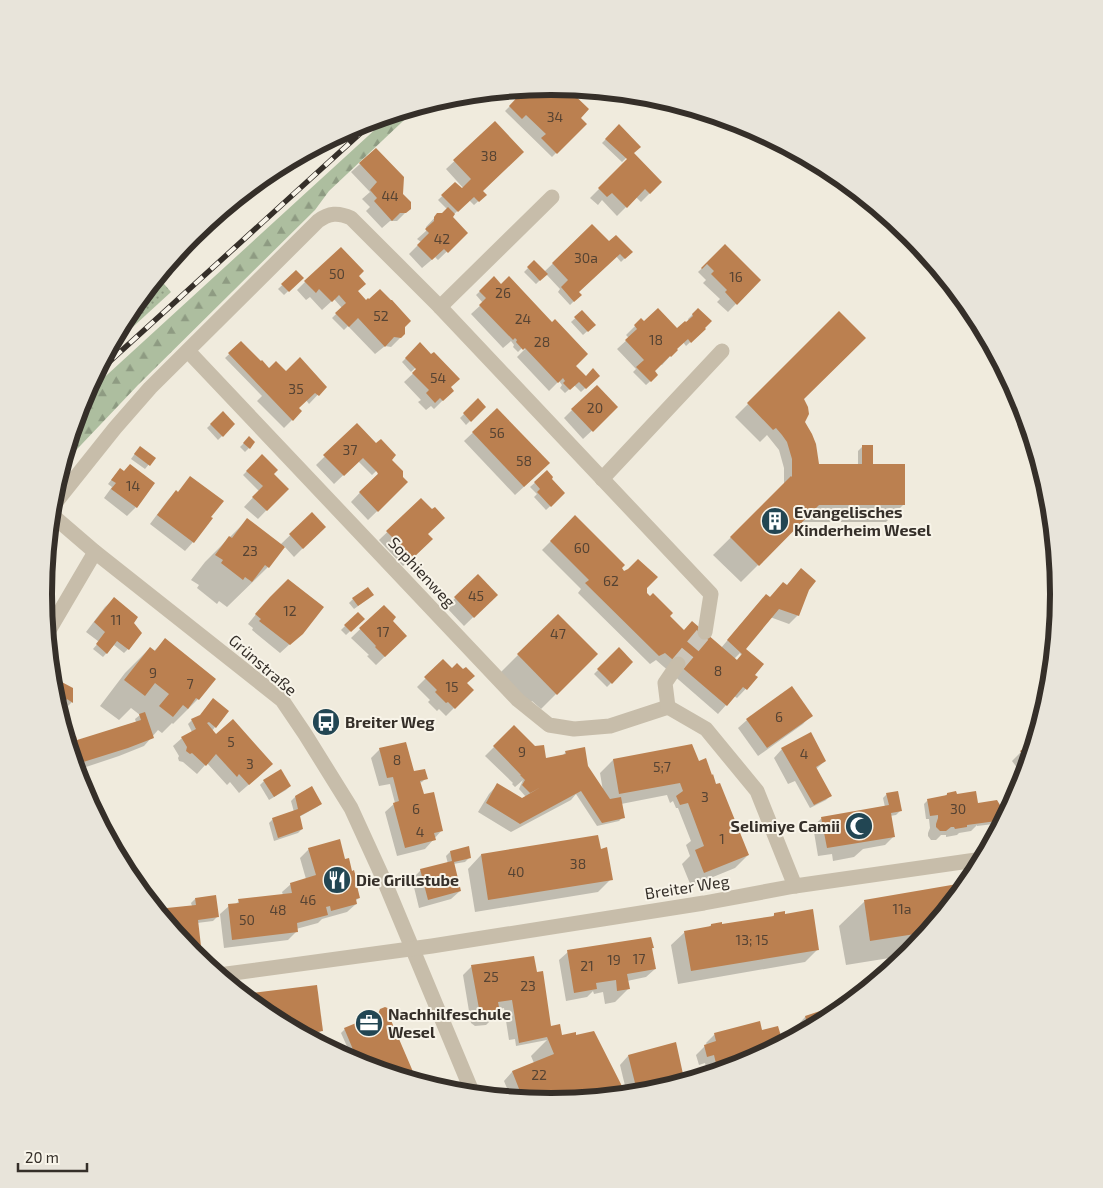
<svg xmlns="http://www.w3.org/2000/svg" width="1103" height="1188" viewBox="0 0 1103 1188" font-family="'Exo 2',sans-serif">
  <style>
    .grass { fill: url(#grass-dots) }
    .forest { fill: url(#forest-firs) }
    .shadow { fill: #0003; fill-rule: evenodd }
    .building { fill: #bb8050 }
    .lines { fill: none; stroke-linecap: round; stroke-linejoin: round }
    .street-tunnel { stroke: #cbc5b9; stroke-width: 15; stroke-dasharray: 15 8; stroke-linecap: butt }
    .street { stroke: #c7bdaa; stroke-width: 15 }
    .rail-casing { stroke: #352f29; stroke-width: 5.5 }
    .rail { stroke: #f8f4e9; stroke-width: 4; stroke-dasharray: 11; stroke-linecap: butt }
    .labels { text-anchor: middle; stroke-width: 4; stroke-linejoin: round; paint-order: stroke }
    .number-label { font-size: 14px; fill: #564333 }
    .poi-label { font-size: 16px; font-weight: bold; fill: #352f29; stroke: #f8f4e9; text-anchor: start }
    .street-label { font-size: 16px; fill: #352f29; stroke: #f8f4e9 }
    .rim { fill: none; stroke: #352f29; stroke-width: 6 }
  </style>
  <defs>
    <pattern id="grass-dots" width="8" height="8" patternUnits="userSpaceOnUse" patternTransform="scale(1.25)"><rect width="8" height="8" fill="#adbe9f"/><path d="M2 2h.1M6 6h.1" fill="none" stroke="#8e9b82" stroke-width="1.8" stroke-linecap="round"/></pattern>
    <pattern id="forest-firs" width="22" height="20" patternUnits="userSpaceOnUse" patternTransform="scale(1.25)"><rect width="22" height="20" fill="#adbe9f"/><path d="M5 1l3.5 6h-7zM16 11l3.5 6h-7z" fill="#8e9b82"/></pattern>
  </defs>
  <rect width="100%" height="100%" fill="#f0ebdd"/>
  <polygon class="grass" points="158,277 171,292 111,347 129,312"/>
  <polygon class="forest" points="419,106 329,191 315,210 138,385 62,465 83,399 85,395 391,115"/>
  <g class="shadow">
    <polygon points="552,86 565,88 588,110 579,118 585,124 552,157 505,111 527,89"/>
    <polygon points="495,123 482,191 485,195 474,205 469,200 451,217 466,233 438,260 435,257 422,268 409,254 421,242 417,239 426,231 426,227 438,214 443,215 447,209 438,200 455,184 464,192 465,190 446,169"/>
    <polygon points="619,126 632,154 661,182 641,202 636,197 617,216 602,200 598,205 590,198 629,159 627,157 622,162 602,143"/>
    <polygon points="360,164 402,194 410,208 397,221 390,221 382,228 366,211 370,207 362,199 370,192 351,172"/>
    <polygon points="592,226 608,243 631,252 621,262 616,256 578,292 580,295 570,305 558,292 560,289 546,274 536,284 524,272 534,262 544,272"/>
    <polygon points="725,246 759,280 728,312 717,302 720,299 703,283 706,280 698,272"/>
    <polygon points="296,272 302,278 284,295 278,289"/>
    <polygon points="358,276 356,292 366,302 403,327 404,334 391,347 385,346 375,354 348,326 344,330 332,318 342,308 334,299 322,310 310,297 306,300 297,290 305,282"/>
    <polygon points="494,278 586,378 598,376 581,392 574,385 565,393 560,388 562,385 559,381 549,391 517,357 525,349 523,347 518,352 513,347 514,345 511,341 503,348 471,314 483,303 476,295"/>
    <polygon points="698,309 704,329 686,346 683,342 662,365 660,364 653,371 657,375 646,385 633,372 636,369 617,349 629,338 626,335 641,320 644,323 677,330 689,321 688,319"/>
    <polygon points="582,312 594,325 583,335 571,322"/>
    <polygon points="839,313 802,399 804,421 818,465 858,465 858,451 862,447 871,465 904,504 886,522 801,522 741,582 713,555 784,485 784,468 779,450 767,435 760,442 735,417"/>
    <polygon points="241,343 269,369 286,373 325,387 309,404 306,400 298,408 301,411 284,428 257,401 262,396 225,358"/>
    <polygon points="420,344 430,354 411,372 402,362"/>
    <polygon points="434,354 450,387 444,399 434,409 431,406 426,410 418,402 421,400 404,382"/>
    <polygon points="478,400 484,407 466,425 460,418"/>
    <polygon points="617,407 583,439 564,418 572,410"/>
    <polygon points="497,410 540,472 515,495 464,441"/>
    <polygon points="223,413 234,424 218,440 207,428"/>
    <polygon points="357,425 390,458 372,475 358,461 334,484 316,465"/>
    <polygon points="249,438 249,448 245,452 240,447"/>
    <polygon points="136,452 154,458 145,469 131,459"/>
    <polygon points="262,456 272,475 287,489 258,519 244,507 259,491 243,475"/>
    <polygon points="391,460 402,477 407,482 368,520 351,502"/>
    <polygon points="547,472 550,479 564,493 546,510 534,497 537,494 530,487"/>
    <polygon points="116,474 136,507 127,516 104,498 112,487 108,484"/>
    <polygon points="176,492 193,542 185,551 150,524 168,500"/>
    <polygon points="421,500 426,534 423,547 403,566 379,540"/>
    <polygon points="312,514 324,527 294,557 284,546 268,567 227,607 219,601 217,604 197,588 199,585 191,580 205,562 247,520 280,545"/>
    <path d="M575,517L620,568L645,588V593L684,632L721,648L758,604L769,598L786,586L807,590L798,615L789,624L770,617L744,649L753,675L756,678L737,698L734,696L718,714L656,660L650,664L578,593L581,589L542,550ZM740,653L741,655L736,661L734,659Z"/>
    <polygon points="478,576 496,595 464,626 446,607"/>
    <polygon points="1058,581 1059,594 1058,604 1048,589"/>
    <polygon points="369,598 354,609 349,603 353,599"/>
    <polygon points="114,599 132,623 128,649 124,653 114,645 103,657 93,649 100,641 98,641 86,632 105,607"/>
    <polygon points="384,606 391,621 406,636 376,665 367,656 369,655 351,638"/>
    <polygon points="261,608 302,633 280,653 252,630 253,628 248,624"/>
    <polygon points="358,613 363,619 346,635 341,630"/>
    <polygon points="558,615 596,654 541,709 532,701 522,710 493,680"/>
    <polygon points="165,640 198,699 173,724 172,723 162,733 158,730 144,746 119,756 77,770 69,744 74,739 76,742 136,722 135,719 140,715 131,708 119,720 100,706 125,673 150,648 154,651"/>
    <polygon points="619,649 632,662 607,687 594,674"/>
    <polygon points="443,661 472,690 446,716 439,709 437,711 428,702 430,700 417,687"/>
    <polygon points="58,681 72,702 68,706 64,703 59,710 53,687"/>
    <polygon points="210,704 215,727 212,731 263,772 239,793 230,782 227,785 207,763 197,774 183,762 179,761 178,758 179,756 173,746 182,738 192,732 188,724 192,720 200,717"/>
    <polygon points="811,715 803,724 758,756 738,728 747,720"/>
    <polygon points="514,727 545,760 561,757 566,752 587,767 603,791 600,773 613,760 698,762 714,782 715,782 715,783 748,855 735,868 691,886 682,864 690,856 686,845 691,841 678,808 676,808 673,801 670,803 667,795 621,804 623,817 619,821 597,826 576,794 571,800 511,832 478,812 489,794 497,785 522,799 526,797 519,789 523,780 515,787 512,784 513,783 485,756"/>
    <polygon points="1034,743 1024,777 1012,761 1021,752"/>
    <polygon points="380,749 413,773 426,778 422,782 419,783 422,794 442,830 425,849 397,856 385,812 395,803 390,784 379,786 371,758"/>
    <polygon points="782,749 825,761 816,769 830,796 826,800 810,808 795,781 788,784 774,758"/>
    <polygon points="264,781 290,786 286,790 269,800 260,785"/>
    <polygon points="1018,793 1007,814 1002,807 1011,798"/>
    <polygon points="887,794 900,811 896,815 890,816 894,836 885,845 863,849 854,857 833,861 832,854 818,856 813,826 822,818 885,807 883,798"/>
    <polygon points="947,794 956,795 977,805 996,801 1006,816 1002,823 977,826 977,825 971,831 959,833 957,835 946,837 946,835 941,835 936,840 931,840 928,836 928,833 930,828 929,819 926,819 924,804 928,800 944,797"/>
    <polygon points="295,797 321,804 317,807 299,817 302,829 298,833 274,841 269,823 273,819 294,812 291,801"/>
    <polygon points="309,849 344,861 359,898 355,901 356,904 347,912 322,919 318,923 296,929 296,932 288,940 224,948 220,914 229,906 235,905 239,901 283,895 282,892 291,884 306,879 300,858"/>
    <polygon points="600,850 611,879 598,892 475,912 468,869 481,855"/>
    <polygon points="450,852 469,858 465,862 453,864 460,891 451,899 419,908 412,879 421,870 448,864 446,856"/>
    <polygon points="967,884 908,955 846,965 839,926 864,902"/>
    <polygon points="195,899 217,917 213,921 197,923 199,945 192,953 157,910 192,906 191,903"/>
    <polygon points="775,914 784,915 818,949 805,962 678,984 671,945 685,932 708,928 711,925 721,926 772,917"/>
    <polygon points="650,938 653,948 651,949 655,969 646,977 627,981 628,989 615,1002 605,1004 603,992 594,994 593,991 587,997 566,1001 559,960 568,952"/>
    <polygon points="472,966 550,1026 561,1036 575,1036 593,1033 624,1095 551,1102 511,1098 504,1081 512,1072 534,1063 531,1056 547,1040 516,1046 515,1039 509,1040 504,1008 498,1009 495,1016 486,1025 475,1026 471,1023 463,975"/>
    <polygon points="316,986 322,1030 313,1039 269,1016 244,996"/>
    <polygon points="853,997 854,999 833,1016 799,1034 797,1026 805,1017 833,1008"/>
    <polygon points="381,1010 389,1018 415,1081 357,1063 346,1057 350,1053 341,1033 345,1029 374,1017"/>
    <polygon points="777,1027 782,1044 746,1063 708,1075 705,1063 699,1065 696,1055 705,1046 707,1045 706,1043 715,1034 761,1031"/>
    <polygon points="628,1056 684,1076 685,1081 650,1092 627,1094 620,1065"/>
  </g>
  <g class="building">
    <polygon points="552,86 567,88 589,109 581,118 587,124 557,154 541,138 546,134 526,115 522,119 509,106 525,89"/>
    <polygon points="495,121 524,152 483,191 487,195 479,202 474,197 458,212 441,195 455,182 462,188 471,179 453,160"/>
    <polygon points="619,124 641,147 634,153 662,182 650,194 645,189 627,208 612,193 607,197 598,188 627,159 605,139"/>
    <polygon points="376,148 404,177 403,194 411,202 411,209 406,213 400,213 392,221 374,201 377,198 370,190 377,182 359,163"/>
    <polygon points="448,207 455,214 453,217 468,233 448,253 444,249 432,260 417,245 429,233 425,229 434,221 434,217 437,213 442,213"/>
    <polygon points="592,224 609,241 616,235 633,252 625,259 620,254 579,292 582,295 574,302 561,287 568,280 552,263"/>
    <polygon points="725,244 761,280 737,305 725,292 727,290 711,274 714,271 707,264 702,269 701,268"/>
    <polygon points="341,247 364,271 359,276 366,284 358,291 366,300 368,298 369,299 380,289 391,300 392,300 411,321 405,327 405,334 401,338 394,337 385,347 358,318 349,327 335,313 346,303 339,295 332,302 319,289 316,293 304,281"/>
    <polygon points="534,260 548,274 540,281 527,267"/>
    <polygon points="296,270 304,278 289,292 281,284"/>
    <polygon points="494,276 501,284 509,276 552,322 555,319 588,354 576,366 586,376 593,368 600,376 586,389 579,382 570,390 563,383 565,381 563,378 558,383 525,348 523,350 516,342 517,340 515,338 513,340 479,305 486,298 479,291"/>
    <polygon points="658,308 677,328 685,321 686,322 693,316 692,314 698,308 712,321 705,328 706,329 691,343 688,339 677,349 678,350 671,357 670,356 655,371 658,375 651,382 636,367 644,360 625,340 637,329 634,325 641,318 644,321"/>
    <polygon points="582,310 596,325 588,332 574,317"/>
    <polygon points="839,311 866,338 804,399 808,407 809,414 805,422 812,434 816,444 819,464 862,464 862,445 873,445 873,464 905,464 905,505 819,505 759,566 730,537 791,476 792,477 792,459 787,442 782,435 776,428 773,430 747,403"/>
    <polygon points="241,341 261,361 262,360 269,368 276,361 286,371 300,357 327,387 319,396 315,393 299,408 302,411 293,421 228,353"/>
    <polygon points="420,342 431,354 434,352 460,379 451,387 454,391 443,401 440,398 435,403 426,393 429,390 412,373 416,369 405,358"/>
    <polygon points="597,385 618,407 593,432 571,409"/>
    <polygon points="478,398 486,407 471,422 463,413"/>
    <polygon points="497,408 550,463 524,487 472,432"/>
    <polygon points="223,411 235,424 223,437 210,424"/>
    <polygon points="357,423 376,443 381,439 396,455 392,460 403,471 403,477 408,482 378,512 359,492 378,474 377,472 363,458 344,476 323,455"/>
    <polygon points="249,436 255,442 250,449 243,443"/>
    <polygon points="140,446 156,458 150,466 134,454"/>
    <polygon points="262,454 278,470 274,474 289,489 267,511 252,497 263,486 246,471"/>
    <polygon points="130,464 155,483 137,508 111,489 116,483 111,480 120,468 124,471"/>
    <polygon points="547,470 553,477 552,479 565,493 551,507 537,492 540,489 534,482"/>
    <polygon points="190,476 224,501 211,517 213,518 194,543 157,515 176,490 178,492"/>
    <polygon points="421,498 432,509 435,507 445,518 428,534 433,539 413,558 386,531"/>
    <polygon points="312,512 326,527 303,549 289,534"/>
    <polygon points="575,515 625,565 622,568 624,571 628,569 638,559 658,577 647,588 647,593 650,596 653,593 673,613 670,616 684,630 692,621 737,660 742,654 727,640 766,594 770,597 783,582 787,585 801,568 816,581 809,590 799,616 779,609 746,649 764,664 755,675 758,677 747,690 743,687 727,706 665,653 659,656 585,583 589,580 550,541"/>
    <polygon points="247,518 285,547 269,568 265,565 252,582 245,577 243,580 221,563 223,560 215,555 229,536 232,538"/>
    <polygon points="478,574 498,595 474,618 454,597"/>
    <polygon points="288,579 324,607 303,634 290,645 259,621 261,619 255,614 270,597"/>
    <polygon points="1058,579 1059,594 1059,596 1051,584"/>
    <polygon points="368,587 374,595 358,606 352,598"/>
    <polygon points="114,597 138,617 134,623 142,633 129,650 117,641 107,654 96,644 105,632 94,622"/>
    <polygon points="384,605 396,617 393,621 407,636 385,657 375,647 376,646 359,628"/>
    <polygon points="358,612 365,619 351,632 344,625"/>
    <polygon points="558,614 598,654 557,695 517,654"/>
    <polygon points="165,638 216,679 199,700 196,698 188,709 183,705 173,717 159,706 169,694 155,683 145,696 124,680 150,647 155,651"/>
    <polygon points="619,647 633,662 612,684 597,669"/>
    <polygon points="443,659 452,668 457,663 463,669 466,667 475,676 467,683 474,690 455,709 448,702 446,703 435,692 437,690 424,677"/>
    <polygon points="58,680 73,688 73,703 67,699 59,712 53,688"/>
    <polygon points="792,686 813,716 767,748 746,719"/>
    <polygon points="213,698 229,711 216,728 209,722 207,723 216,734 233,719 273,764 249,785 239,774 237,777 216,754 206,766 192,753 190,754 186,751 187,747 181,737 196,729 191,719 200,715"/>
    <polygon points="145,712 154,738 128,748 80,763 73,741 73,738 76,736 77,740 141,720 139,714"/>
    <polygon points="514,725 535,746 544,745 546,758 566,754 565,751 585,747 588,766 610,799 621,797 625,818 602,823 581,791 520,824 486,803 497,783 522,798 541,787 530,793 522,785 525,780 520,775 521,775 493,746"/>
    <polygon points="811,732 826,761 816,767 832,796 814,805 781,748"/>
    <polygon points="1035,741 1028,763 1020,751"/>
    <polygon points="406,742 414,771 425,769 428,779 420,781 424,794 434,792 443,831 434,833 436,840 405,848 393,803 399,801 393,777 387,778 379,748"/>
    <polygon points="692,744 699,761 706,758 712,775 713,774 716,784 720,783 749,855 704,873 695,850 704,846 688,803 680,805 676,796 683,791 680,783 619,794 613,759"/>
    <polygon points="281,769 291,786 274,797 263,780"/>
    <polygon points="312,786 322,804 300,816 303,829 278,838 272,818 298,809 295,796"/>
    <polygon points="898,791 902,811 891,813 895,837 827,848 821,817 889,805 886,793"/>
    <polygon points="956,791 957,794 976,791 978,803 997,800 1006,815 1004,820 967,825 967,827 955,829 954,827 951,827 946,831 940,831 936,827 936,824 938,818 938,815 930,816 927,799 947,795 947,793"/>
    <polygon points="598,835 601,849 607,847 613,880 488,900 481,854"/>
    <polygon points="340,839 345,859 349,858 352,871 354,870 358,885 357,886 360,898 356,899 357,904 331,911 330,906 326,907 328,915 297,923 298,932 232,940 228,904 239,903 238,899 292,893 290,883 316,875 308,848"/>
    <polygon points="469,846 471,858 454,862 461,891 428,900 420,869 452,861 450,851"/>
    <polygon points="969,882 928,932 870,941 864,900"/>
    <polygon points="216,895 219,917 198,920 201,946 188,947 157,909 196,905 195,898"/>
    <polygon points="813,909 819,950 691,971 684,931 711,926 711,924 722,922 722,924 774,916 774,913 785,911 785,914"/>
    <polygon points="651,937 654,948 652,948 656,969 627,974 630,989 617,991 616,980 596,983 597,989 574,993 567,950"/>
    <polygon points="534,956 537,972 543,971 551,1026 560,1024 562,1035 576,1032 576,1035 594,1031 626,1094 551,1102 523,1099 512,1071 554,1054 547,1037 519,1043 512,1000 498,1002 500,1012 496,1016 484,1018 480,1014 471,965"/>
    <polygon points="317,985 323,1031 302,1034 269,1016 243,994"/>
    <polygon points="853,995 855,998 833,1016 809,1029 805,1016 832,1007"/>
    <polygon points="385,1007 390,1009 392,1013 390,1018 417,1081 371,1067 366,1055 357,1059 344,1028 378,1014 380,1009"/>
    <polygon points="760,1021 762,1030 778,1026 783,1043 746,1063 718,1072 714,1055 707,1057 704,1045 716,1041 714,1033"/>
    <polygon points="676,1042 683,1074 685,1074 686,1081 671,1086 670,1083 637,1091 628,1055"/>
  </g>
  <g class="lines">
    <polyline class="street-tunnel" points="678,664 705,632"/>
    <g class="street">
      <polyline points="440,307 552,197"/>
      <polyline points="188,351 518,700 549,725 574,729 610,726 668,707"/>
      <polyline points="602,479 722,351"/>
      <path d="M52,507L115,428L150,388L318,221C329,213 338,212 351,218L440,307L711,594L705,632"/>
      <polyline points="52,515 95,552 282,700 305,734 351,808 383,878 473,1094"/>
      <polyline points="48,632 95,552"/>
      <polyline points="678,664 665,683 668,707 706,729 757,791 795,886"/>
      <polyline points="219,975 432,946 704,903 795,886 983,859"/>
    </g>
    <defs>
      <polyline id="rail" points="97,373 375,120"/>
    </defs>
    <use href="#rail" class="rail-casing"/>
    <use href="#rail" class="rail"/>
  </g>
  <defs>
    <symbol id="building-disc" viewBox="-11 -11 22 22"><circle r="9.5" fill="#224653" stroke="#f8f4e9"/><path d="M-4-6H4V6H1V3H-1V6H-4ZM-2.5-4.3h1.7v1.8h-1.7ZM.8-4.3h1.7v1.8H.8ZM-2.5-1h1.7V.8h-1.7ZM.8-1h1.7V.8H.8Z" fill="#fff"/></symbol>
    <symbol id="bus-disc" viewBox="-11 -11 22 22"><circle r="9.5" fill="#224653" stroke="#f8f4e9"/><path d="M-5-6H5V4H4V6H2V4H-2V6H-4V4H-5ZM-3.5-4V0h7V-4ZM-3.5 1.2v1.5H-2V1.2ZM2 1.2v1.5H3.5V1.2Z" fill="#fff"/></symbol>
    <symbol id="mosque-disc" viewBox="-11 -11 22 22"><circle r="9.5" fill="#224653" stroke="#f8f4e9"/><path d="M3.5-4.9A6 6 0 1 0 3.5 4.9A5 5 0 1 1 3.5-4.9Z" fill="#fff"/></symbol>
    <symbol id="restaurant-disc" viewBox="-11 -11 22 22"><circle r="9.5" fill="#224653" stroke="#f8f4e9"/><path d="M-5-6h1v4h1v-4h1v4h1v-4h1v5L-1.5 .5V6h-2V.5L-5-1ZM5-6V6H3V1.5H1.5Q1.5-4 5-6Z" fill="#fff"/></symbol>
    <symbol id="office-disc" viewBox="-11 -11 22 22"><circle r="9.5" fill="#224653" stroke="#f8f4e9"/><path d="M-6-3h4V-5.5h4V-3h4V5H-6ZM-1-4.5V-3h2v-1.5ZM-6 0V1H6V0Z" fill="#fff"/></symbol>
  </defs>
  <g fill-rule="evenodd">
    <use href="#building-disc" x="759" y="505" width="32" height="32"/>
    <use href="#bus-disc" x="310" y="706" width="32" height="32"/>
    <use href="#mosque-disc" x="843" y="810" width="32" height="32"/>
    <use href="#restaurant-disc" x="321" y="864" width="32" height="32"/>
    <use href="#office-disc" x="353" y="1007" width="32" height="32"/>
  </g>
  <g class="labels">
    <g class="number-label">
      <text x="555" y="122">34</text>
      <text x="489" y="161">38</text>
      <text x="390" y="201">44</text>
      <text x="442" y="244">42</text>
      <text x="586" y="263">30a</text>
      <text x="337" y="279">50</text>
      <text x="736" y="282">16</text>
      <text x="503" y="298">26</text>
      <text x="381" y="321">52</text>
      <text x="523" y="324">24</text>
      <text x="656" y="345">18</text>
      <text x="542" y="347">28</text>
      <text x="438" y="383">54</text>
      <text x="296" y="394">35</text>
      <text x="595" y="413">20</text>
      <text x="497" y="438">56</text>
      <text x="350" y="455">37</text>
      <text x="524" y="466">58</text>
      <text x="133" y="491">14</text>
      <text x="582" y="553">60</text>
      <text x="250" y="556">23</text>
      <text x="611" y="586">62</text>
      <text x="476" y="601">45</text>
      <text x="290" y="616">12</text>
      <text x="116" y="625">11</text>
      <text x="383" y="637">17</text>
      <text x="558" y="639">47</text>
      <text x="718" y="676">8</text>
      <text x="153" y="678">9</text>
      <text x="190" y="689">7</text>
      <text x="452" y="692">15</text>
      <text x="779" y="722">6</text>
      <text x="231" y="747">5</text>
      <text x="522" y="757">9</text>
      <text x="804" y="759">4</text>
      <text x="397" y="765">8</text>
      <text x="250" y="769">3</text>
      <text x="662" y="772">5;7</text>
      <text x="705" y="802">3</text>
      <text x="416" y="814">6</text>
      <text x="958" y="814">30</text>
      <text x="420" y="837">4</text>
      <text x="722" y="844">1</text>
      <text x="578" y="869">38</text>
      <text x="516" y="877">40</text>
      <text x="308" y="905">46</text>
      <text x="902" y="914">11a</text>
      <text x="278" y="915">48</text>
      <text x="247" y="925">50</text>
      <text x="752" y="945">13; 15</text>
      <text x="639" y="964">17</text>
      <text x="614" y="965">19</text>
      <text x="587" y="971">21</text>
      <text x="491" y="982">25</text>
      <text x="528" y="991">23</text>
      <text x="539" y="1080">22</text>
    </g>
    <g class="poi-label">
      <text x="794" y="518">Evangelisches<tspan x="794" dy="18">Kinderheim Wesel</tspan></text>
      <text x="345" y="728">Breiter Weg</text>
      <text x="840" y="832" text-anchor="end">Selimiye Camii</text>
      <text x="356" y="886">Die Grillstube</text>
      <text x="388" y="1020">Nachhilfeschule<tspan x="388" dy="18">Wesel</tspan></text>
    </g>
    <g class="street-label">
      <text transform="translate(422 572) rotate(47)" y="6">Sophienweg</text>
      <text transform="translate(263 665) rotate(41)" y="6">Grünstraße</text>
      <text transform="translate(687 887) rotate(-9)" y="6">Breiter Weg</text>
    </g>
  </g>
  <path d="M0 0H1103V1188H0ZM52 594a499 499 0 1 1 998 0a499 499 0 1 1-998 0Z" fill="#e8e4da" fill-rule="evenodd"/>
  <path class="rim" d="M52 594a499 499 0 1 1 998 0a499 499 0 1 1-998 0Z"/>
  <path d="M18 1163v8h69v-8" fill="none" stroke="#352f29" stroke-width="2.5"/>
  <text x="25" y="1163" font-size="15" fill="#352f29" stroke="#f8f4e9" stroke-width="4" paint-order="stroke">20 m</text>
</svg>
